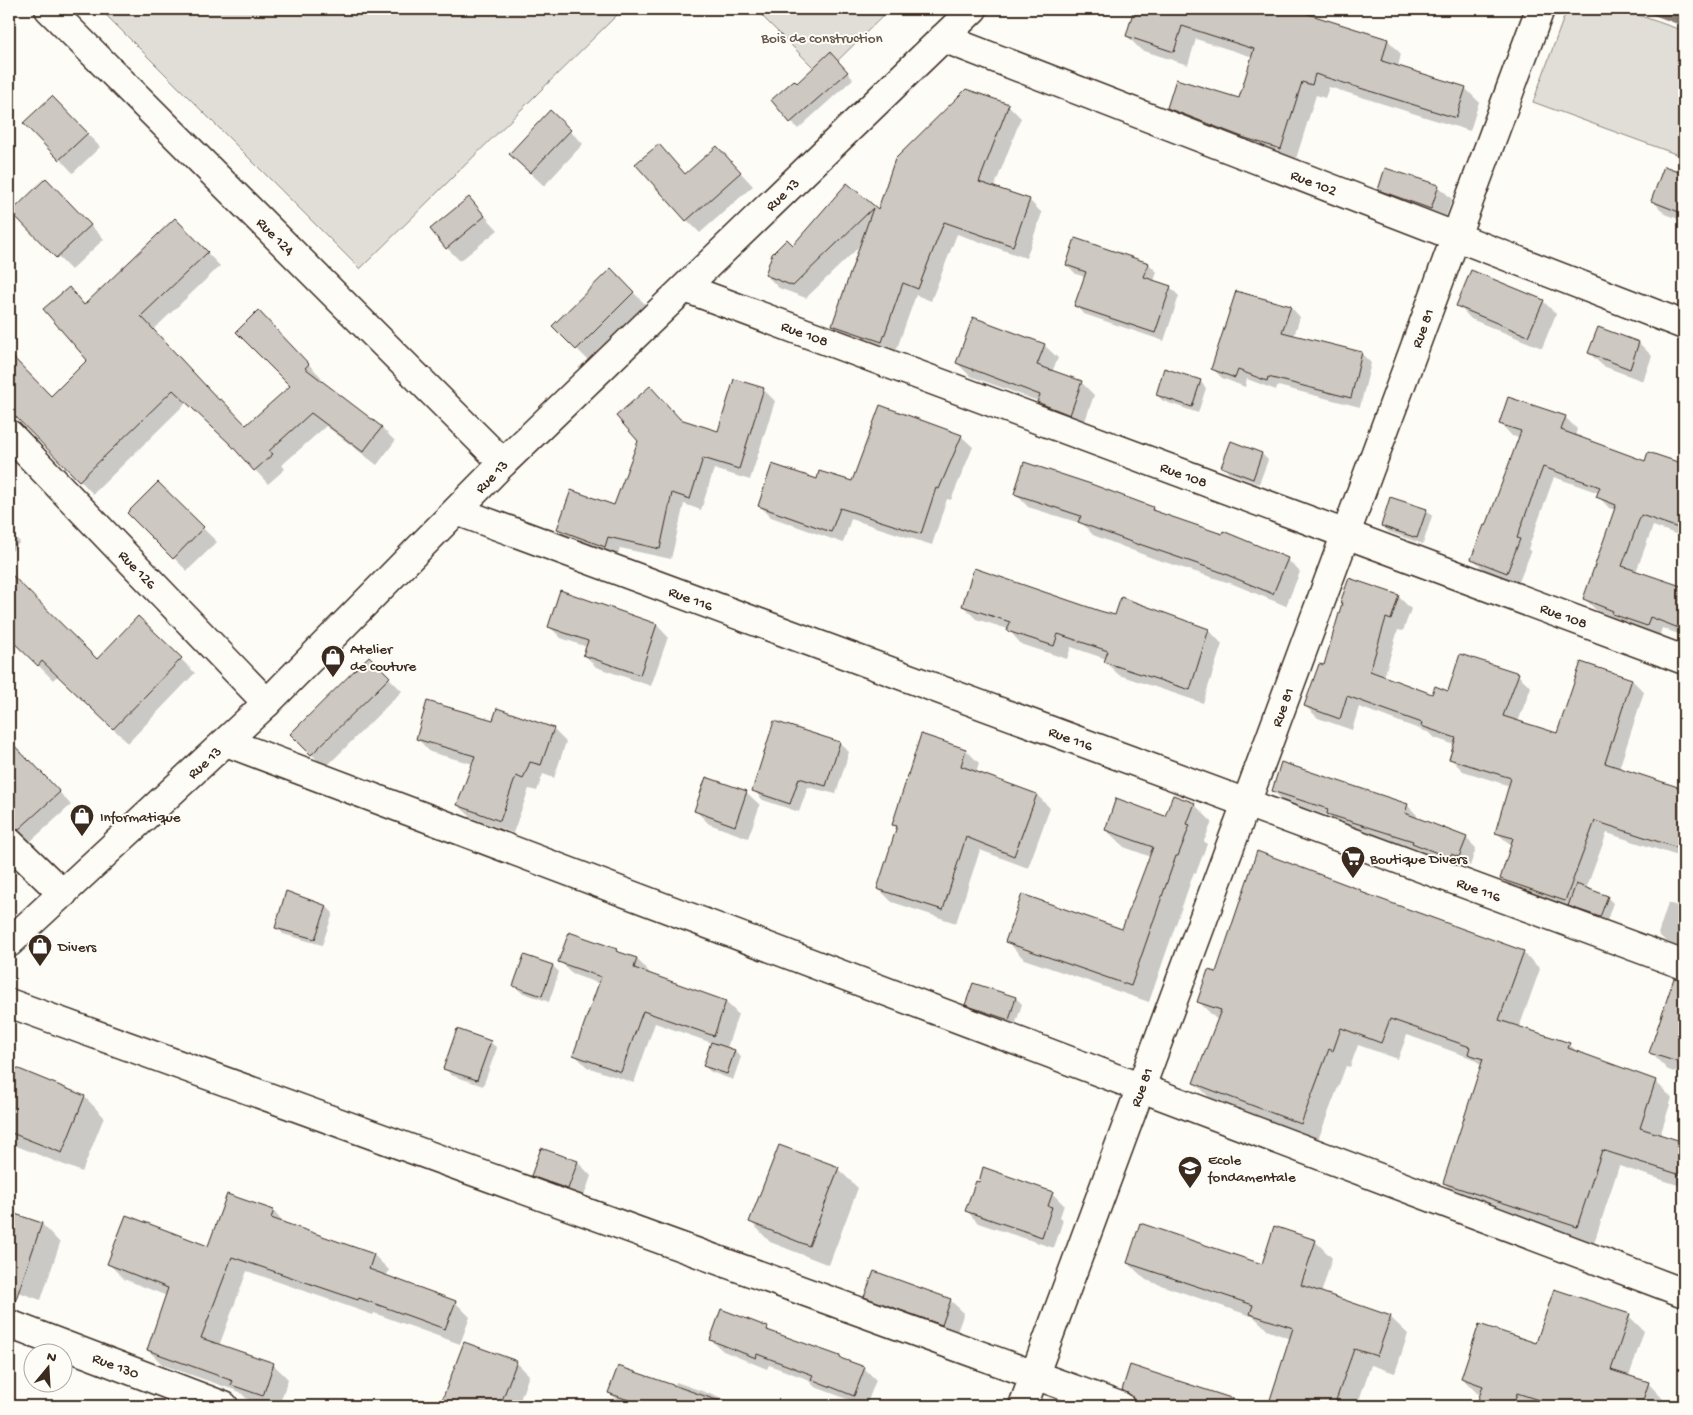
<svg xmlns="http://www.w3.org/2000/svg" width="1693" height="1415" viewBox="0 0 1693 1415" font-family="'Gochi Hand',sans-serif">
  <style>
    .green { fill: #e1ded7; stroke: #8e847a }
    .shadow { fill: #0003 }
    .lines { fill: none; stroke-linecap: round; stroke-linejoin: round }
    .stream { stroke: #887d74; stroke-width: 10 }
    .building { fill: #cdc8c2; stroke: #3b2a1e }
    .minor-casing { stroke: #3b2a1e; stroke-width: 31 }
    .tertiary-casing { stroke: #3b2a1e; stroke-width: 31 }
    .minor { stroke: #fdfcf7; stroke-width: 28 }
    .tertiary { stroke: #fdfcf7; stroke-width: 28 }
    .labels { text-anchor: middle; stroke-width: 4; stroke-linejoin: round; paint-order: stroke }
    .park-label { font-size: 15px; fill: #64574c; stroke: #fdfcf7 }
    .street-label { font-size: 15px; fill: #3b2a1e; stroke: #fdfcf7 }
    .poi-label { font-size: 15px; fill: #3b2a1e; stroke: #fdfcf7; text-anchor: start }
  </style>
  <rect width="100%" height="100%" fill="#fdfcf7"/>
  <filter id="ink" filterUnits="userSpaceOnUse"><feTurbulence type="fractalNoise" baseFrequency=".02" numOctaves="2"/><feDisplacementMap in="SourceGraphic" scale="10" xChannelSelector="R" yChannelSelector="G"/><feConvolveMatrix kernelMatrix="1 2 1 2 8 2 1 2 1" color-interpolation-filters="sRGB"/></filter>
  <g filter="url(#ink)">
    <g class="green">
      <polygon points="100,9 623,9 360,269"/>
      <polygon points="755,9 890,9 822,76"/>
      <polygon points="1567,9 1621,9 1684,31 1684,157 1533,102"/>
    </g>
    <g class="shadow">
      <polygon points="1136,9 1318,9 1315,17 1388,40 1401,54 1398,67 1465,88 1479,102 1470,131 1329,87 1325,98 1316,95 1295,162 1182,121 1168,108 1240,100 1253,57 1196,39 1188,65 1141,50 1127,36"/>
      <polygon points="836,60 853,79 798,129 772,101"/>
      <polygon points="1008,105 1021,118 994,188 1029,200 1042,213 1026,258 957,234 931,301 916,295 895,354 846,338 834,325 862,244 806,298 779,288 766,275 793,247 847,185 879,211"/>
      <polygon points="65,111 100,147 73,173 60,159"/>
      <polygon points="570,131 583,144 544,186 524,167"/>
      <polygon points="672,159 686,175 730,161 753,186 700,233 687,220"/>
      <polygon points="1665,168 1684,175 1684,221 1665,214 1653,201"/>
      <polygon points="46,180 104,239 71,270 13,212"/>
      <polygon points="1438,186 1452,199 1444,222 1393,203 1380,190"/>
      <polygon points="469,198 498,230 460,261 447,248"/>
      <polygon points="188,233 220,266 153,330 219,402 247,427 292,386 258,312 322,378 319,380 382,428 395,441 377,465 326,426 282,465 285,469 268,484 235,448 187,402 93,494 9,406 9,354 51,398 89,360 69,289 85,306"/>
      <polygon points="1149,264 1157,272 1154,281 1170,287 1179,296 1164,341 1084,314 1076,305 1085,277 1076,274 1067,265"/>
      <polygon points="611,270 647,306 590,362 554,326"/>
      <polygon points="1237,292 1291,307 1300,317 1294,336 1361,353 1371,363 1360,407 1278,386 1276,390 1247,379 1245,387 1222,378 1212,368"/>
      <polygon points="1543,301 1556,314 1542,348 1471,319 1458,305"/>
      <polygon points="1599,329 1639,343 1652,356 1643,381 1603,366 1589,353"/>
      <polygon points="1044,345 1058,358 1052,372 1081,382 1094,395 1083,427 1052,415 1038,401 970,376 957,363"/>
      <polygon points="1200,381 1206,388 1198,413 1163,401 1157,395"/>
      <polygon points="763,389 775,401 750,480 714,469 701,510 684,504 671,559 620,548 617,557 570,540 558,529 614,507 681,421 718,433"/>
      <polygon points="1565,417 1577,429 1575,436 1646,462 1649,453 1684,465 1684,537 1653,526 1636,572 1684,589 1684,636 1662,628 1659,637 1625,626 1619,620 1596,610 1584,598 1615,510 1609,508 1598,496 1599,493 1554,477 1528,549 1531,552 1518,584 1484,570 1473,558 1487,528 1520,438 1512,436 1501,424"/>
      <polygon points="961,436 973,447 951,500 947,499 932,545 851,519 843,543 771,517 759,505 818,481 853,482"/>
      <polygon points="1262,454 1268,460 1259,484 1229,473 1223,467"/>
      <polygon points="158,484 217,542 187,571 129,513"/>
      <polygon points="1091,485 1153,508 1157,513 1287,559 1300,572 1286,606 1233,584 1152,558 1093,535 1083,524 1028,507 1015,493"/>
      <polygon points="1426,510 1432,516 1423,544 1389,532 1382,526"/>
      <polygon points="9,531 20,542 9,554"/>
      <polygon points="9,574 97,661 181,659 195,673 128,743 58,675 53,680 9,636"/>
      <polygon points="1398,596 1411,609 1403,631 1398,630 1384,677 1433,695 1518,675 1531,687 1518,722 1558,735 1582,663 1632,680 1644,692 1619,769 1684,790 1684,858 1607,833 1586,889 1607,897 1613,903 1606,923 1514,891 1501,878 1512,846 1497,833 1510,786 1463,771 1451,759 1455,745 1435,738 1430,733 1359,707 1352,730 1318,718 1305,706 1324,667"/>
      <polygon points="1122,599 1209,630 1222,644 1203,703 1119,675 1105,662 1106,659 1071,647 1067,659 1021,644 1008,629 976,619 963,606 1116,616"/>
      <polygon points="657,625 668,637 651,686 596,667 585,655 587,647 561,638 549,626"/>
      <polygon points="369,658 402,691 325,768 292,734"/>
      <polygon points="493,722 553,729 566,742 554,778 543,774 537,791 529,789 513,833 472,818 458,805 473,764 430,752 417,738"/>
      <polygon points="775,723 840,743 849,752 836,794 808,787 799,812 763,800 753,790"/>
      <polygon points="12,745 43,774 71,805 31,841 26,839 20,839 9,828 9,781 10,779 9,778 9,749"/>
      <polygon points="966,750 979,763 976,773 1037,795 1050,808 1028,868 980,850 956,923 892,902 878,888 898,828 894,824"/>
      <polygon points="1273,791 1407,805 1417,815 1416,819 1466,838 1476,848 1470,866 1461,863 1460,867 1424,853 1420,850 1339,823 1332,817 1284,801"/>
      <polygon points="746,792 760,805 748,838 709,824 696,811"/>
      <polygon points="1194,804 1212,822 1204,841 1207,844 1196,873 1194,872 1149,1002 1024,959 1007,941 1122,931 1151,857 1124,847 1106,830 1166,818"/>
      <polygon points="1360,891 1363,894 1523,952 1540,969 1519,1028 1569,1044 1579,1054 1655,1081 1672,1098 1660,1136 1684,1144 1684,1187 1619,1166 1594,1243 1461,1200 1444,1183 1482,1066 1474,1059 1407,1035 1398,1059 1358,1045 1350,1067 1346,1066 1318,1140 1212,1100 1195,1083 1219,1020 1215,1018 1198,1001 1217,974"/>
      <polygon points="286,893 327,907 333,913 322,945 283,934 277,927"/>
      <polygon points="1668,903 1684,908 1684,951 1672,947 1658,934"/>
      <polygon points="616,950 620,953 637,959 649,972 648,975 726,1002 738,1014 727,1048 735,1051 741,1057 733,1080 711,1072 704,1066 712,1043 655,1023 634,1083 587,1067 575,1055 600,984 572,974 560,961"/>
      <polygon points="553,966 559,972 549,1002 521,992 515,986"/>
      <polygon points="973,984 1016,998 1022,1004 1015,1026 973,1011 967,1004"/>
      <polygon points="1666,1006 1684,1012 1684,1075 1668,1070 1651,1053"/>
      <polygon points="490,1042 497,1048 483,1086 451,1075 445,1068"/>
      <polygon points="9,1067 85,1097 104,1117 82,1172 9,1143"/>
      <polygon points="780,1146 838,1169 858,1188 829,1265 770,1242 751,1222"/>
      <polygon points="542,1150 578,1162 591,1176 582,1202 546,1189 533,1175"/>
      <polygon points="1052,1193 1064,1205 1060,1217 1063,1220 1054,1248 978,1223 967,1211"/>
      <polygon points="227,1195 273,1211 287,1225 374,1255 389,1270 386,1277 455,1302 470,1317 460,1344 374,1313 373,1315 247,1271 219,1346 273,1364 288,1379 279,1406 267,1406 248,1400 240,1392 163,1365 148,1350 167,1296 124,1279 109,1264 208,1248"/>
      <polygon points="9,1213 42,1224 60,1243 41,1300 9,1289"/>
      <polygon points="1315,1241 1332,1258 1321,1294 1390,1317 1408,1334 1395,1373 1371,1365 1357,1406 1271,1406 1269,1405 1291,1339 1269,1331 1254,1317 1146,1280 1128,1263 1263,1266"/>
      <polygon points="866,1296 950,1300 964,1313 955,1337 879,1310"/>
      <polygon points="1629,1316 1644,1331 1629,1377 1648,1383 1663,1399 1661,1406 1478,1406 1481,1395 1477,1393 1462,1378 1536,1345"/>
      <polygon points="767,1328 772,1333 839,1357 842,1360 864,1368 876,1380 866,1406 815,1387 807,1379 769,1365 767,1369 723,1351 711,1340"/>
      <polygon points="516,1362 529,1375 518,1406 450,1406 444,1400"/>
      <polygon points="676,1382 745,1406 623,1406 609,1393 674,1387"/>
      <polygon points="1123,1390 1212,1393 1225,1406 1137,1406 1135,1401"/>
      <polygon points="9,1399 24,1406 9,1406"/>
    </g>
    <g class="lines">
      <polyline class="stream" points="1652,9 1684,21"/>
    </g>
    <g class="building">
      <polygon points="1134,9 1292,9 1388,39 1382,61 1466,87 1456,118 1315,74 1312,85 1302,82 1281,149 1245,138 1167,108 1176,79 1239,98 1254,49 1182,26 1174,52 1126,36"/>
      <polygon points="830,52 848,72 790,123 771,100 794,80 797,83"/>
      <polygon points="966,89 1009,104 979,182 1030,199 1013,246 944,222 918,289 903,283 882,342 832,325 873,208 793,286 765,275 772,254 787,239 793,245 847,183 878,209 895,159"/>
      <polygon points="52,96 88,133 59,160 23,123"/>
      <polygon points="550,110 571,130 530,173 509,154"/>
      <polygon points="659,144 685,174 717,146 741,172 686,221 635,164"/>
      <polygon points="1664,166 1684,173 1684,214 1651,201"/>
      <polygon points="1385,168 1439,185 1431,209 1378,190"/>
      <polygon points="46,178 91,225 56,258 11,212"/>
      <polygon points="469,197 485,216 446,249 430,229"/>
      <polygon points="175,218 208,252 141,316 219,400 221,399 246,425 290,386 236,332 258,310 309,364 305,368 382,427 363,452 311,413 269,451 273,454 254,471 231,445 173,390 79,481 9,410 9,353 51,396 87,360 43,309 69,287 84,305"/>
      <polygon points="1075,238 1149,263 1144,277 1171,286 1155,333 1074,306 1086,272 1066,265"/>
      <polygon points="611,268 634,292 576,350 552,326"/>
      <polygon points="1471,270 1544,300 1528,336 1456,306"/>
      <polygon points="1236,291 1291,306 1282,332 1362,352 1351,398 1268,377 1267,381 1238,370 1235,378 1211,369"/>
      <polygon points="973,317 1045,344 1037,365 1082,381 1070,415 1037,402 1040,395 956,363"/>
      <polygon points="1598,327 1639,342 1630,369 1588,353"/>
      <polygon points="1164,368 1201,380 1192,407 1156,395"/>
      <polygon points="734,379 764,388 739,469 703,458 690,499 672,493 660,549 608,537 605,547 557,529 571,490 614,505 638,441 616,416 650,386 680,419 718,431"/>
      <polygon points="1508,397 1566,416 1561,430 1645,461 1648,452 1684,464 1684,530 1641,515 1622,566 1684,587 1684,630 1650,617 1647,626 1612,614 1613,611 1583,599 1616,505 1596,497 1600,487 1543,467 1517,538 1520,539 1507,573 1471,559 1484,525 1486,526 1521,431 1499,424"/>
      <polygon points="880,405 962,435 939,489 936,488 921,534 840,508 831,532 758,506 772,464 817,479 819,471 852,481"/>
      <polygon points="1231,441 1262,453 1253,479 1221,467"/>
      <polygon points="1024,462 1091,484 1153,507 1152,510 1222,534 1223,531 1288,558 1273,594 1218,571 1139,544 1139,545 1078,522 1081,516 1014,494"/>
      <polygon points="158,482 204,527 173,559 127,513"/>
      <polygon points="1390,497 1427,509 1417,538 1381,526"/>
      <polygon points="974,568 1100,611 1115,615 1121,597 1209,629 1190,690 1104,662 1108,651 1058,634 1054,646 1007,631 1010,622 962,606"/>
      <polygon points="9,572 97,659 138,616 182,658 113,729 42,661 38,666 9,638"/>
      <polygon points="1349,578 1399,595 1391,620 1386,618 1370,671 1432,694 1435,686 1448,691 1460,654 1519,673 1503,716 1557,733 1581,662 1632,679 1605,763 1684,789 1684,850 1595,821 1565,901 1500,879 1513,838 1495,833 1511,778 1449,759 1456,738 1421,726 1422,723 1347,696 1340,719 1304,706 1319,664 1324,665 1342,603 1340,603"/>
      <polygon points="560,590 657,624 640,675 583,655 588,641 548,627"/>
      <polygon points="369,656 390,677 311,755 290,734"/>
      <polygon points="427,701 493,720 497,708 554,728 541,765 530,762 523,779 516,776 500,821 457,805 475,756 416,739"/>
      <polygon points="774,721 840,742 826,786 799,778 790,804 752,791"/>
      <polygon points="921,734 966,749 961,766 1037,794 1014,856 966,837 943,910 877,889 897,826 892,825"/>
      <polygon points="9,740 29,761 30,760 60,792 18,830 9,827"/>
      <polygon points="1281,762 1408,804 1405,813 1467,837 1459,857 1451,854 1450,858 1412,843 1413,841 1327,814 1328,809 1272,791"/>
      <polygon points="706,777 747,791 735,826 694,811"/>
      <polygon points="1173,795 1195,803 1187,824 1190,825 1178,856 1176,856 1131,986 1005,942 1022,894 1122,929 1153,847 1105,830 1116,798 1165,816"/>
      <polygon points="1257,851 1361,890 1361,892 1524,951 1499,1020 1570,1043 1568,1048 1656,1080 1640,1128 1684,1142 1684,1176 1602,1150 1577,1227 1443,1183 1483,1059 1468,1054 1470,1047 1390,1019 1381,1043 1341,1028 1333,1051 1329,1049 1301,1124 1193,1083 1221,1010 1197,1002 1208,970 1216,972"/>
      <polygon points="1576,884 1608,896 1600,917 1568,906"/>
      <polygon points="286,891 327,906 315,939 275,928"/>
      <polygon points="569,932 617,949 616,951 637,958 634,968 726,1001 714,1036 643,1011 621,1072 573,1055 601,977 558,962"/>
      <polygon points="524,955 553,965 542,996 513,986"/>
      <polygon points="1674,978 1684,980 1684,1064 1649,1053"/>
      <polygon points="973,983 1016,997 1009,1020 965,1005"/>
      <polygon points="457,1029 491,1041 477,1080 443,1069"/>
      <polygon points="711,1042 735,1050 727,1074 703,1066"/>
      <polygon points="9,1065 85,1096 62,1153 9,1132"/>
      <polygon points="779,1145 839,1167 809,1246 749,1222"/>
      <polygon points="541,1148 578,1161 568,1189 531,1176"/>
      <polygon points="983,1167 1053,1192 1048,1206 1052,1207 1042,1237 965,1211 976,1181 979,1182"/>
      <polygon points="227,1194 274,1210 271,1218 374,1254 369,1269 456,1301 445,1329 359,1298 358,1300 232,1257 201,1338 274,1363 263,1396 231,1385 233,1381 147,1350 168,1288 107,1264 126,1215 208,1246"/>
      <polygon points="9,1212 42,1223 13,1308 9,1308"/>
      <polygon points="1140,1223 1262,1264 1274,1226 1316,1240 1301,1285 1391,1316 1377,1356 1354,1349 1334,1406 1268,1406 1293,1328 1250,1314 1253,1305 1127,1263"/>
      <polygon points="874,1271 951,1299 942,1325 864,1297"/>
      <polygon points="1554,1289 1630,1314 1611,1370 1649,1382 1641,1406 1557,1406 1517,1393 1513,1406 1476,1406 1483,1386 1461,1378 1479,1324 1536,1343"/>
      <polygon points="721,1309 768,1327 767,1330 840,1356 840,1358 865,1367 854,1396 811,1379 813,1375 757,1354 756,1358 710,1340"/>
      <polygon points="464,1342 517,1361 500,1406 458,1406 442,1400"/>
      <polygon points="1130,1365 1240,1401 1239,1406 1135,1406 1132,1396 1122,1390"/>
      <polygon points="618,1366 722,1402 721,1406 646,1406 608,1393"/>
    </g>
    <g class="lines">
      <defs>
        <g id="minor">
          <polyline points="49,9 503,463"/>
          <polyline points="943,38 1684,325"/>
          <polyline points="685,288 1684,660"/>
          <polyline points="9,434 267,703"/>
          <polyline points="457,511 1684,965"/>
          <polyline points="226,742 1684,1293"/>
          <polyline points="9,842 63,894"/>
          <polyline points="9,1003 1120,1406"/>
          <polyline points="9,1324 224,1406"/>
          <polyline points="1023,1406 1540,9"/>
        </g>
        <polyline id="tertiary" points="9,943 267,703 503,463 973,9"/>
      </defs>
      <use href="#minor" class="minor-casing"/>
      <use href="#tertiary" class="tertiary-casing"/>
      <use href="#minor" class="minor"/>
      <use href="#tertiary" class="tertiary"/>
    </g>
  </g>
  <defs>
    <symbol id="shop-pin" viewBox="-11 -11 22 30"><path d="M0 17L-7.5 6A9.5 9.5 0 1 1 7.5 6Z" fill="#3b2a1e" stroke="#fdfcf7"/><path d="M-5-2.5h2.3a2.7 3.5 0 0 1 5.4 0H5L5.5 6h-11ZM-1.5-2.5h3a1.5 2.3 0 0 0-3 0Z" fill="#fff"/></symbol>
    <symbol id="supermarket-pin" viewBox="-11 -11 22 30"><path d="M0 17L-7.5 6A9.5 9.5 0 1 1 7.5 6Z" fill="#3b2a1e" stroke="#fdfcf7"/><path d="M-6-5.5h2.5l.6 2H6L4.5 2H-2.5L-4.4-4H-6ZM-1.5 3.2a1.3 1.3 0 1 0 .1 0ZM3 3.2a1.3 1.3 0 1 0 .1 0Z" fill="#fff"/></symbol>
    <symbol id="school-pin" viewBox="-11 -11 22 30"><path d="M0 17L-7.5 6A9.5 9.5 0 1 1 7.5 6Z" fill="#3b2a1e" stroke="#fdfcf7"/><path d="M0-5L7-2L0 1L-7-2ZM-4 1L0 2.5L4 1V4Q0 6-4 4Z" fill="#fff"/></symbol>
  </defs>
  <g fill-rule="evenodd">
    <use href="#shop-pin" x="319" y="643" width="28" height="38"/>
    <use href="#shop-pin" x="68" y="802" width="28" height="38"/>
    <use href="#supermarket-pin" x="1339" y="844" width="28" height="38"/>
    <use href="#shop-pin" x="26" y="932" width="28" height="38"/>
    <use href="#school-pin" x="1176" y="1154" width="28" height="38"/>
  </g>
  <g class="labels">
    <g class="park-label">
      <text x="822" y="42">Bois de construction</text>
    </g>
    <g class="street-label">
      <text transform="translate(1314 182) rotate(21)" y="5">Rue 102</text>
      <text transform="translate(782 194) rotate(-44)" y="5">Rue 13</text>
      <text transform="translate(276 236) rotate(45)" y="5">Rue 124</text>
      <text transform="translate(1422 328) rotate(-70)" y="5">Rue 81</text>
      <text transform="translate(805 333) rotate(20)" y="5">Rue 108</text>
      <text transform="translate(1184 474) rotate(20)" y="5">Rue 108</text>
      <text transform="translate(491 476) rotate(-46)" y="5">Rue 13</text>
      <text transform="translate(138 569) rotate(46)" y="5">Rue 126</text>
      <text transform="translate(691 598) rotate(20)" y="5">Rue 116</text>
      <text transform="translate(1564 615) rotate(20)" y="5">Rue 108</text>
      <text transform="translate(1282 707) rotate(-70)" y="5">Rue 81</text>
      <text transform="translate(1071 738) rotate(20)" y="5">Rue 116</text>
      <text transform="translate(204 762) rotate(-43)" y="5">Rue 13</text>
      <text transform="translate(1479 889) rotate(20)" y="5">Rue 116</text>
      <text transform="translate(1141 1087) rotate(-70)" y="5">Rue 81</text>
      <text transform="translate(116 1365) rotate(21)" y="5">Rue 130</text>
    </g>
    <g class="poi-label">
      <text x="350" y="653">Atelier<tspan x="350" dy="17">de couture</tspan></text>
      <text x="100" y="821">Informatique</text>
      <text x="1370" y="863">Boutique Divers</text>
      <text x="58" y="951">Divers</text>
      <text x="1208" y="1164">Ecole<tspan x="1208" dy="17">fondamentale</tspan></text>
    </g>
  </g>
  <rect width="1693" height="1415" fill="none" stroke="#fdfcf7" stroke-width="30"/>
  <rect x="15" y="15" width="1663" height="1385" fill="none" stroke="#3b2a1e" stroke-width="2" filter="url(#ink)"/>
  <g transform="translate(48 1368) rotate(18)"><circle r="24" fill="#fdfcf7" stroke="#afa8a0"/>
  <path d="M0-4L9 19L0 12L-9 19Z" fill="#3b2a1e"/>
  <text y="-8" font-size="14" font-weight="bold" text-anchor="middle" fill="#3b2a1e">N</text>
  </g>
</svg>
